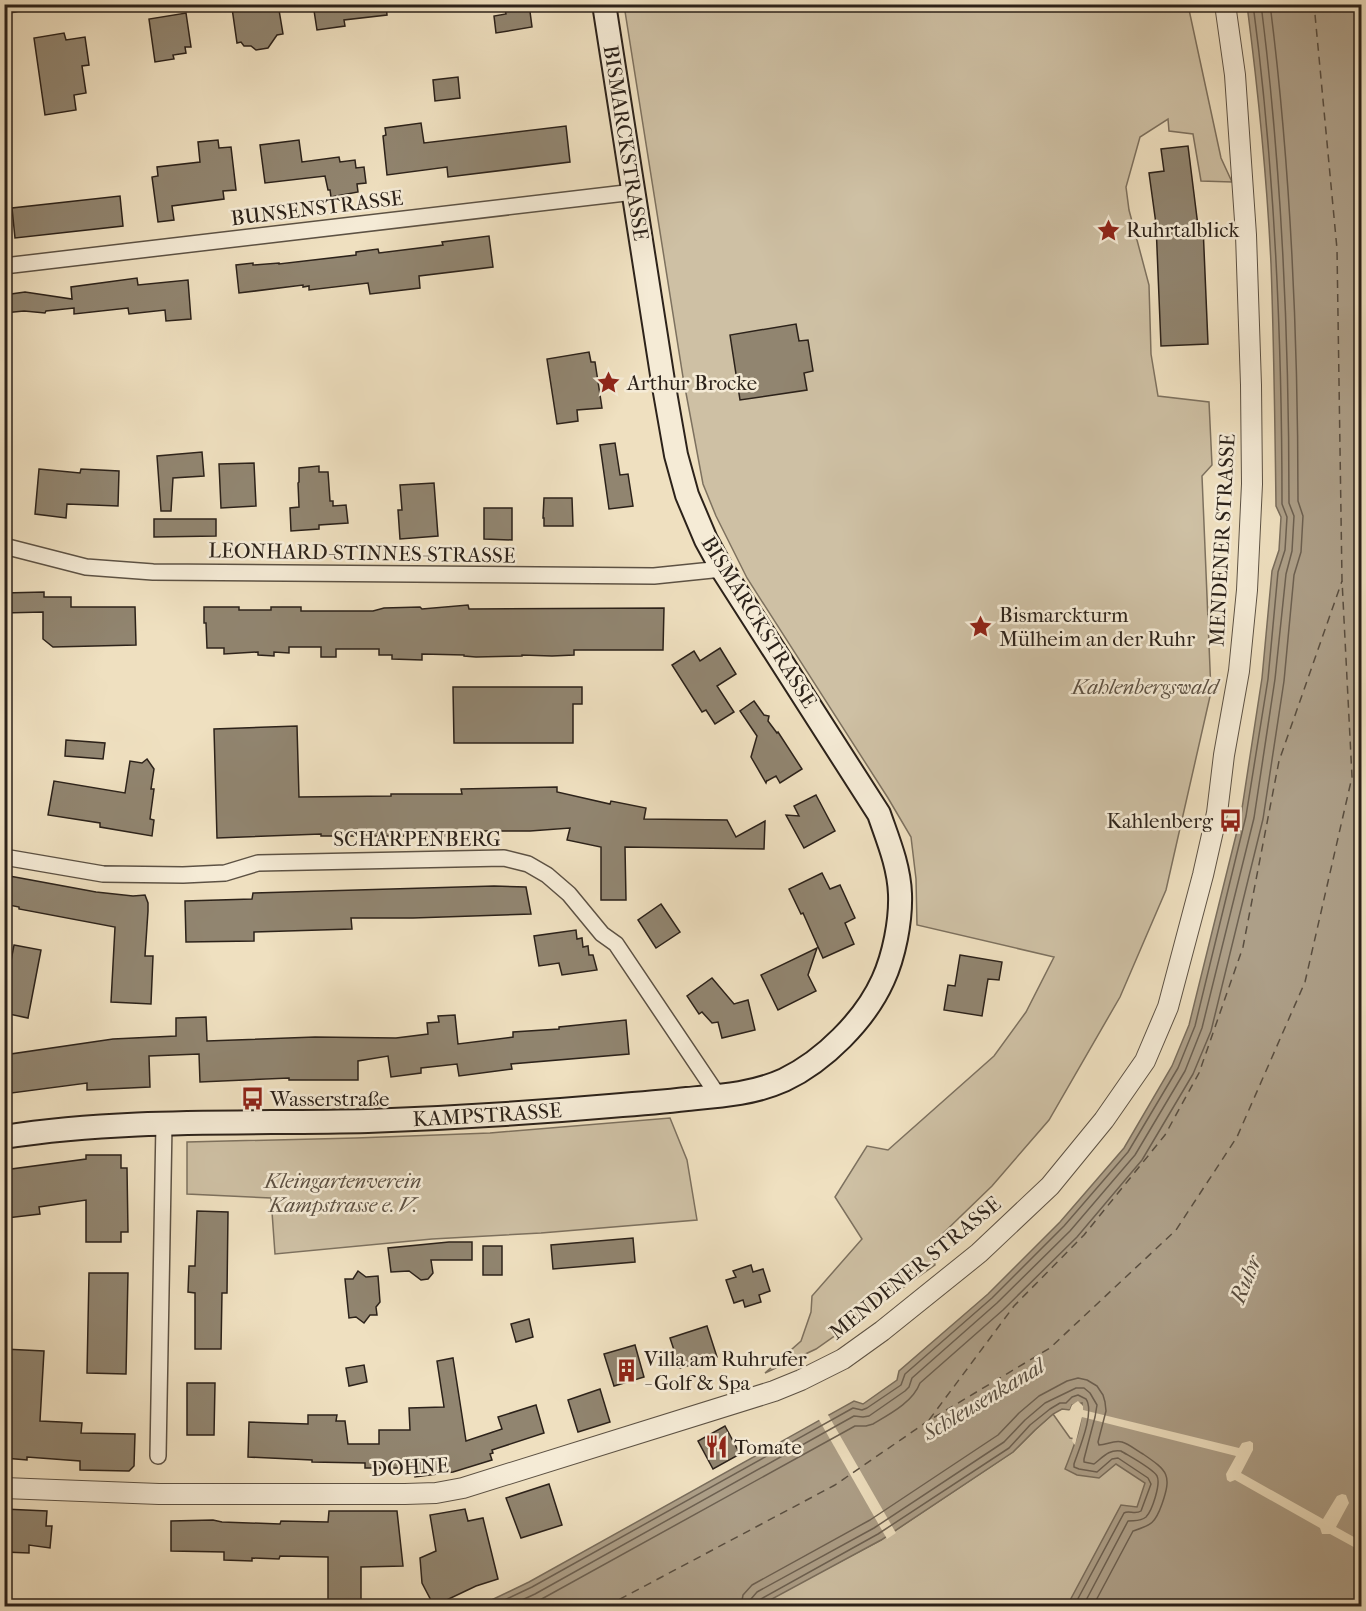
<svg xmlns="http://www.w3.org/2000/svg" width="1366" height="1611" viewBox="0 0 1366 1611" font-family="'IM FELL French Canon',serif">
  <style>
    .green { fill: #cec0a4; stroke: #7d715f; stroke-width: 1.5 }
    .water { fill: #ad9f88; stroke: #796d5c; stroke-width: 1.5 }
    .pier { fill: #efe0c0 }
    .lines { fill: none; stroke-linecap: round; stroke-linejoin: round }
    .shore { stroke: #6c6051; stroke-width: 1.5 }
    .ferry { stroke: #594e40; stroke-width: 1.5; stroke-dasharray: 8 6; stroke-linecap: butt }
    .building { fill: #918570; stroke: #2c221a; stroke-width: 1.5 }
    .minor-casing { stroke: #5d5244; stroke-width: 18 }
    .tertiary-casing { stroke: #5d5244; stroke-width: 22 }
    .secondary-casing { stroke: #2c221a; stroke-width: 26 }
    .minor { stroke: #f5ebd6; stroke-width: 15 }
    .tertiary { stroke: #f5ebd6; stroke-width: 20 }
    .secondary { stroke: #f5ebd6; stroke-width: 22 }
    .labels { text-anchor: middle; stroke-width: 5; stroke-linejoin: round; paint-order: stroke }
    .street-label { font-size: 21px; fill: #2c221a; stroke: #f5ebd6 }
    .poi-label { font-size: 21px; fill: #2c221a; stroke: #f5ebd6; text-anchor: start }
    .park-label { font-size: 21px; font-style: italic; fill: #5d5143; stroke: #f5ebd6 }
    .water-label { font-size: 22px; font-style: italic; fill: #594e40; stroke: #f5ebd6 }
  </style>
  <rect width="100%" height="100%" fill="#efe0c0"/>
  <filter id="stains"><feTurbulence type="fractalNoise" baseFrequency=".00333" numOctaves="4"/><feColorMatrix values="0 0 0 0 .2 0 0 0 0 .09 0 0 0 0 .02 0 0 0 .5 -.17"/></filter>
  <radialGradient id="worn" r=".72"><stop offset=".6" stop-color="#630" stop-opacity="0"/><stop offset="1" stop-color="#630" stop-opacity=".3"/></radialGradient>
  <g class="green">
    <polygon points="624,5 1188,5 1221,158 1232,182 1201,181 1193,134 1169,131 1168,119 1140,137 1126,187 1129,210 1149,285 1151,354 1158,396 1209,402 1212,465 1202,476 1211,692 1166,890 1120,997 1049,1120 992,1186 930,1246 935,1265 816,1349 765,1373 801,1341 811,1312 812,1296 862,1239 835,1197 867,1146 888,1150 994,1056 1026,1012 1054,957 917,925 916,879 911,837 888,798 747,578 716,516 703,484 683,377"/>
    <polygon points="670,1118 687,1160 697,1220 541,1233 432,1239 275,1254 271,1198 187,1194 187,1142 356,1138 490,1133"/>
    <polygon points="1053,1414 1070,1438 1212,1464 1361,1606 756,1606 881,1540 1013,1452 1035,1430"/>
  </g>
  <path class="water" d="M1247,5H1361V1606H1067L1121,1505L1137,1507L1145,1483L1116,1464L1099,1478L1077,1475L1065,1469C1073,1448 1083,1426 1082,1403L1072,1405L1070,1410L1062,1409L1053,1414L1035,1430L1013,1452L881,1540L759,1606H479L529,1582L854,1401L863,1404L897,1380L899,1371L988,1294L1060,1222L1124,1148L1172,1066L1189,1025L1241,815L1262,678L1272,571L1279,550L1281,517L1276,506C1275,426 1274,345 1271,264C1267,178 1258,90 1247,5Z"/>
  <g class="pier">
    <polygon points="1078,1401 1083,1406 1083,1410 1239,1448 1242,1443 1250,1441 1253,1443 1253,1450 1241,1473 1323,1519 1337,1496 1342,1494 1346,1495 1349,1503 1336,1527 1361,1541 1361,1551 1330,1534 1322,1534 1320,1528 1235,1480 1230,1482 1227,1480 1226,1474 1236,1456 1082,1417 1075,1445 1072,1441 1080,1406 1077,1405 1072,1413 1067,1413 1070,1410 1072,1405"/>
    <polygon points="827,1413 896,1533 887,1539 818,1418"/>
  </g>
  <g class="lines">
    <g class="shore">
      <path d="M492,1606L532,1587L853,1408L862,1410L867,1408L901,1385L905,1374L992,1298L1064,1226L1128,1152L1178,1068L1195,1026L1246,816L1268,679L1278,572L1285,550L1287,517L1282,504C1282,337 1275,170 1253,4"/>
      <path d="M509,1606L535,1594L854,1416L863,1417L869,1416L905,1391L909,1387L912,1378L997,1303L1070,1231L1135,1155L1185,1071L1202,1028L1254,818L1275,679L1286,574L1292,551L1294,516L1289,503C1289,336 1282,170 1261,4"/>
      <path d="M529,1606L855,1426H866L873,1424C890,1414 913,1402 920,1383L1003,1310L1077,1237L1142,1160L1193,1074L1211,1031L1263,819L1284,681L1294,575L1301,552L1303,516L1298,501C1298,335 1291,169 1270,4"/>
      <path d="M741,1606L743,1595L752,1585L870,1520L998,1435L1019,1413L1039,1396L1067,1381L1078,1378L1087,1380L1097,1386L1103,1395L1105,1402L1106,1411L1098,1442L1099,1445C1107,1445 1113,1440 1122,1442C1129,1444 1136,1450 1143,1454C1168,1471 1172,1475 1162,1504C1155,1524 1151,1525 1133,1531L1093,1606"/>
      <path d="M750,1606L751,1599L757,1592L874,1528L1004,1442L1025,1420L1045,1403L1076,1388H1084L1090,1393L1097,1405L1095,1417L1084,1459V1462L1094,1464C1103,1457 1109,1449 1121,1451C1129,1456 1152,1468 1157,1476C1161,1484 1152,1511 1146,1517C1140,1522 1134,1520 1128,1521L1083,1606"/>
      <path d="M757,1606L758,1602L761,1599L878,1534L1009,1448L1030,1425L1050,1409L1060,1403H1066L1072,1397L1078,1395L1086,1399C1095,1412 1079,1449 1074,1464V1467L1079,1469L1097,1472L1112,1459L1118,1458L1148,1478L1151,1484L1141,1511C1135,1515 1129,1510 1124,1513L1074,1606"/>
    </g>
    <g class="ferry">
      <polyline points="929,1420 1014,1306 1084,1235 1165,1135 1199,1073 1243,947 1279,761 1342,581"/>
      <polyline points="607,1606 835,1485 928,1421 1050,1348 1176,1230 1237,1137 1305,982 1352,777 1342,580 1337,249 1314,4"/>
    </g>
  </g>
  <g class="building">
    <polygon points="246,4 278,4 283,34 277,35 268,48 256,50 251,46 244,46 241,42 237,43 232,8 246,6"/>
    <polygon points="313,4 386,4 387,15 344,20 345,26 317,30"/>
    <polygon points="504,4 529,4 532,27 496,33 494,16 506,14"/>
    <polygon points="186,13 191,47 185,47 186,53 173,55 174,59 155,62 149,19"/>
    <polygon points="64,33 66,40 85,37 89,65 82,66 86,93 74,95 76,110 45,115 34,38"/>
    <polygon points="458,77 460,98 435,101 433,80"/>
    <polygon points="421,123 424,143 566,126 570,162 448,177 447,167 387,175 383,136 386,135 385,128"/>
    <polygon points="218,140 219,148 231,147 236,190 223,191 224,199 172,206 174,220 158,222 152,177 158,176 157,167 200,162 198,142"/>
    <polygon points="299,140 302,162 339,157 340,162 355,160 356,168 364,167 366,183 357,184 358,192 331,197 330,190 328,190 325,176 265,183 260,145"/>
    <polygon points="1188,146 1198,226 1203,226 1208,344 1161,346 1156,224 1149,173 1164,171 1161,149"/>
    <polygon points="120,196 123,226 15,238 12,208"/>
    <polygon points="489,236 493,267 419,276 420,288 370,294 368,283 309,290 309,286 303,287 303,285 239,293 236,265 253,263 253,265 279,263 279,264 356,255 356,252 378,249 379,253 443,245 442,242"/>
    <polygon points="137,278 138,285 188,280 191,319 166,321 165,310 129,314 128,308 74,314 74,308 46,311 45,313 24,311 4,313 4,295 25,292 72,299 71,287"/>
    <polygon points="796,324 799,341 808,340 813,371 804,373 807,390 740,400 730,335"/>
    <polygon points="589,352 591,362 595,362 602,408 577,410 578,421 557,424 547,359"/>
    <polygon points="615,443 620,475 628,474 633,506 609,509 600,445"/>
    <polygon points="202,452 204,476 173,478 171,511 161,511 157,456"/>
    <polygon points="254,463 256,506 221,508 219,464"/>
    <polygon points="319,466 319,472 328,472 330,501 333,501 333,506 346,505 348,523 319,525 319,529 291,531 290,508 299,507 298,483 299,482 299,468"/>
    <polygon points="39,469 80,473 81,469 119,471 118,506 67,504 66,518 35,514"/>
    <polygon points="434,483 438,536 400,539 398,510 402,510 400,485"/>
    <polygon points="544,498 572,498 573,526 544,526 544,518 543,518"/>
    <polygon points="484,508 512,508 512,540 484,539"/>
    <polygon points="154,519 216,519 216,536 154,537"/>
    <polygon points="44,592 44,597 71,597 71,607 135,607 136,645 53,647 43,639 43,612 4,613 4,593"/>
    <polygon points="468,605 469,609 664,608 663,650 574,650 574,655 552,656 522,655 522,656 476,657 464,656 464,655 422,654 422,660 392,659 392,655 379,655 379,649 336,649 336,657 321,657 321,647 289,647 289,653 274,652 274,656 258,655 258,652 224,654 224,648 207,648 206,623 204,623 204,607 239,607 239,610 271,610 271,607 301,607 301,611 373,611 384,608 420,607 422,609"/>
    <polygon points="720,648 736,674 717,686 734,712 715,724 706,710 702,712 672,665 694,651 700,661"/>
    <polygon points="453,687 582,687 582,704 573,704 573,743 454,743"/>
    <polygon points="754,701 764,715 769,716 768,721 777,733 778,732 802,769 780,783 776,776 767,781 767,780 766,783 751,757 757,736 740,711"/>
    <polygon points="297,726 299,797 391,796 391,794 462,794 461,789 557,787 557,792 610,804 611,801 646,808 644,819 727,820 736,837 765,821 764,849 625,847 626,900 601,900 601,847 567,840 570,828 530,831 445,831 445,836 321,836 321,834 217,838 214,729"/>
    <polygon points="66,740 105,743 103,759 65,756"/>
    <polygon points="147,759 154,769 151,789 154,789 150,819 154,820 152,836 100,827 100,823 48,815 54,781 125,793 130,761 142,763"/>
    <polygon points="816,795 835,831 804,848 786,815 799,816 794,806"/>
    <polygon points="822,873 830,889 840,885 855,918 845,923 854,944 823,958 803,913 801,914 789,889"/>
    <polygon points="4,875 96,892 133,896 145,895 148,903 148,911 145,956 153,956 151,1004 111,1002 115,927 19,909 19,907 4,904"/>
    <polygon points="494,886 526,887 531,914 413,918 351,918 352,929 254,932 254,941 186,942 185,901 252,899 253,893"/>
    <polygon points="661,904 680,932 656,948 638,920"/>
    <polygon points="576,930 577,939 582,938 583,947 588,946 589,955 593,955 597,970 562,975 559,963 539,966 534,936"/>
    <polygon points="14,945 41,950 28,1018 4,1013 4,997"/>
    <polygon points="817,948 808,975 816,991 778,1010 761,975"/>
    <polygon points="960,955 1002,962 999,980 988,979 982,1016 944,1010 948,985 955,986"/>
    <polygon points="712,978 734,1004 748,1000 755,1030 722,1038 718,1022 712,1023 702,1012 699,1014 687,996"/>
    <polygon points="455,1015 458,1044 513,1037 513,1032 559,1029 559,1027 626,1020 629,1054 511,1064 512,1069 459,1076 457,1064 421,1068 421,1073 391,1077 388,1056 358,1061 358,1080 289,1080 289,1078 200,1082 199,1054 149,1056 150,1087 87,1090 87,1083 4,1094 4,1055 113,1039 176,1036 176,1018 206,1017 207,1041 315,1037 396,1038 428,1034 427,1023 439,1022 438,1016"/>
    <polygon points="86,1155 121,1155 121,1168 127,1168 128,1232 121,1232 121,1242 86,1242 86,1200 39,1207 40,1214 7,1218 6,1211 4,1212 4,1170 86,1159"/>
    <polygon points="197,1211 228,1212 227,1293 222,1293 221,1349 195,1349 195,1293 188,1292 189,1266 195,1266"/>
    <polygon points="633,1238 635,1262 553,1269 551,1245"/>
    <polygon points="449,1242 472,1242 472,1260 431,1260 433,1273 428,1279 421,1280 409,1271 391,1272 388,1248"/>
    <rect x="483" y="1246" width="19" height="29"/>
    <polygon points="751,1265 753,1272 763,1269 770,1291 759,1295 761,1302 745,1307 743,1300 734,1303 726,1280 736,1277 733,1271"/>
    <polygon points="358,1271 366,1277 378,1276 380,1302 376,1307 377,1315 370,1315 364,1323 356,1317 349,1318 345,1279 353,1279"/>
    <polygon points="89,1273 128,1273 126,1374 87,1373"/>
    <polygon points="529,1319 533,1337 516,1342 511,1324"/>
    <polygon points="707,1326 717,1357 680,1368 670,1338"/>
    <polygon points="635,1345 644,1377 614,1386 604,1354"/>
    <polygon points="4,1349 44,1351 40,1421 82,1423 81,1433 135,1434 134,1466 129,1471 80,1470 80,1461 27,1457 27,1460 4,1458"/>
    <polygon points="453,1358 466,1441 502,1429 498,1417 536,1405 544,1433 492,1450 493,1453 490,1454 492,1460 453,1472 415,1477 414,1468 365,1468 365,1463 312,1462 312,1460 248,1457 249,1422 308,1424 308,1415 337,1415 336,1421 345,1421 348,1444 379,1444 379,1430 410,1430 409,1408 444,1407 437,1361"/>
    <polygon points="364,1365 367,1382 349,1386 346,1368"/>
    <polygon points="187,1383 215,1383 214,1435 187,1435"/>
    <polygon points="600,1389 610,1422 578,1432 568,1400"/>
    <polygon points="725,1426 740,1454 713,1469 698,1441"/>
    <polygon points="549,1484 562,1525 521,1538 506,1498"/>
    <polygon points="4,1509 47,1511 46,1526 52,1526 50,1548 29,1545 29,1553 4,1552"/>
    <polygon points="465,1509 468,1521 483,1518 498,1579 476,1586 434,1606 422,1583 420,1558 436,1551 430,1515"/>
    <polygon points="329,1511 397,1511 403,1566 361,1567 361,1602 345,1603 345,1606 328,1606 328,1557 280,1556 279,1559 252,1558 252,1561 224,1560 224,1552 171,1551 171,1521 213,1520 222,1522 280,1524 281,1521 328,1522"/>
  </g>
  <g class="lines">
    <defs>
      <g id="minor">
        <polyline points="4,5 14,4"/>
        <polyline points="4,266 634,192"/>
        <polyline points="4,546 86,567 153,572 654,576 722,569"/>
        <polyline points="4,857 103,874 183,875 225,873 258,863 504,858 528,864 547,875 569,894 602,934 616,944 719,1097"/>
        <polyline points="158,1456 164,1124"/>
      </g>
      <polyline id="tertiary" points="4,1488 159,1494 405,1494 436,1493 463,1488 774,1391 801,1380 843,1359 882,1331 979,1253 1050,1186 1104,1120 1145,1061 1168,1007 1203,875 1217,813 1224,755 1239,671 1247,590 1252,484 1251,385 1246,235 1235,75 1225,4"/>
      <g id="secondary">
        <path id="s1" d="M4,1137C124,1118 247,1124 368,1121C449,1118 530,1113 610,1106C636,1104 661,1102 687,1099C720,1096 753,1094 784,1080C824,1061 865,1020 883,980C894,956 901,921 900,894C899,866 888,840 879,814L722,569L706,540L687,495L676,455L663,381L604,4"/>
      </g>
    </defs>
    <use href="#minor" class="minor-casing"/>
    <use href="#tertiary" class="tertiary-casing"/>
    <use href="#secondary" class="secondary-casing"/>
    <use href="#minor" class="minor"/>
    <use href="#tertiary" class="tertiary"/>
    <use href="#secondary" class="secondary"/>
  </g>
  <defs>
    <symbol id="sight-bare" viewBox="-9 -9 18 18"><path d="M0-6L1.8-2.2L6-1.7L2.9 1.2L3.7 5.4L0 3.3L-3.7 5.4L-2.9 1.2L-6-1.7L-1.8-2.2Z" fill="#8f2418" stroke="#f5ebd6" stroke-width="2.5" paint-order="stroke"/></symbol>
    <symbol id="bus-bare" viewBox="-9 -9 18 18"><path d="M-5-6H5V4H4V6H2V4H-2V6H-4V4H-5ZM-3.5-4V0h7V-4ZM-3.5 1.2v1.5H-2V1.2ZM2 1.2v1.5H3.5V1.2Z" fill="#8f2418" stroke="#f5ebd6" stroke-width="2.5" paint-order="stroke"/></symbol>
    <symbol id="building-bare" viewBox="-9 -9 18 18"><path d="M-4-6H4V6H1V3H-1V6H-4ZM-2.5-4.3h1.7v1.8h-1.7ZM.8-4.3h1.7v1.8H.8ZM-2.5-1h1.7V.8h-1.7ZM.8-1h1.7V.8H.8Z" fill="#8f2418" stroke="#f5ebd6" stroke-width="2.5" paint-order="stroke"/></symbol>
    <symbol id="restaurant-bare" viewBox="-9 -9 18 18"><path d="M-5-6h1v4h1v-4h1v4h1v-4h1v5L-1.5 .5V6h-2V.5L-5-1ZM5-6V6H3V1.5H1.5Q1.5-4 5-6Z" fill="#8f2418" stroke="#f5ebd6" stroke-width="2.5" paint-order="stroke"/></symbol>
  </defs>
  <g fill-rule="evenodd">
    <use href="#sight-bare" x="1092" y="214" width="33" height="33"/>
    <use href="#sight-bare" x="592" y="366" width="33" height="33"/>
    <use href="#sight-bare" x="964" y="610" width="33" height="33"/>
    <use href="#bus-bare" x="1214" y="804" width="33" height="33"/>
    <use href="#bus-bare" x="236" y="1082" width="33" height="33"/>
    <use href="#building-bare" x="610" y="1354" width="33" height="33"/>
    <use href="#restaurant-bare" x="700" y="1430" width="33" height="33"/>
  </g>
  <g class="labels">
    <g class="street-label">
      <text transform="translate(626 143) rotate(81)" y="7">BISMARCKSTRASSE</text>
      <text transform="translate(317 208) rotate(-7)" y="7">BUNSENSTRASSE</text>
      <text transform="translate(1222 540) rotate(-87)" y="7">MENDENER STRASSE</text>
      <text transform="translate(362 553) rotate(1)" y="7">LEONHARD-STINNES-STRASSE</text>
      <text transform="translate(759 622) rotate(58)" y="7">BISMARCKSTRASSE</text>
      <text x="417" y="846">SCHARPENBERG</text>
      <text dy="7" stroke="none"><textPath href="#s1" startOffset="484">KAMPSTRASSE</textPath></text>
      <text transform="translate(915 1268) rotate(-39)" y="7">MENDENER STRASSE</text>
      <text transform="translate(410 1467) rotate(-3)" y="7">DOHNE</text>
    </g>
    <g class="poi-label">
      <text x="1126" y="237">Ruhrtalblick</text>
      <text x="627" y="390">Arthur Brocke</text>
      <text x="999" y="622">Bismarckturm<tspan x="999" dy="24">Mülheim an der Ruhr</tspan></text>
      <text x="1213" y="828" text-anchor="end">Kahlenberg</text>
      <text x="270" y="1106">Wasserstraße</text>
      <text x="644" y="1366">Villa am Ruhrufer<tspan x="644" dy="24">- Golf &amp; Spa</tspan></text>
      <text x="734" y="1454">Tomate</text>
    </g>
    <g class="park-label">
      <text x="1145" y="694">Kahlenbergswald</text>
      <text x="343" y="1188">Kleingartenverein<tspan x="343" dy="24">Kampstrasse e. V.</tspan></text>
    </g>
    <g class="water-label">
      <text transform="translate(1245 1279) rotate(-68)" y="8">Ruhr</text>
      <text transform="translate(983 1399) rotate(-31)" y="8">Schleusenkanal</text>
    </g>
  </g>
  <rect width="1366" height="1611" fill="none" stroke="#efe0c0" stroke-width="24"/>
  <rect x="6" y="6" width="1354" height="1599" fill="none" stroke="#2c221a" stroke-width="3"/>
  <rect x="12" y="12" width="1342" height="1587" fill="none" stroke="#2c221a" stroke-width="1.5"/>
  <rect width="100%" height="100%" filter="url(#stains)"/>
  <rect width="100%" height="100%" fill="url(#worn)"/>
</svg>
